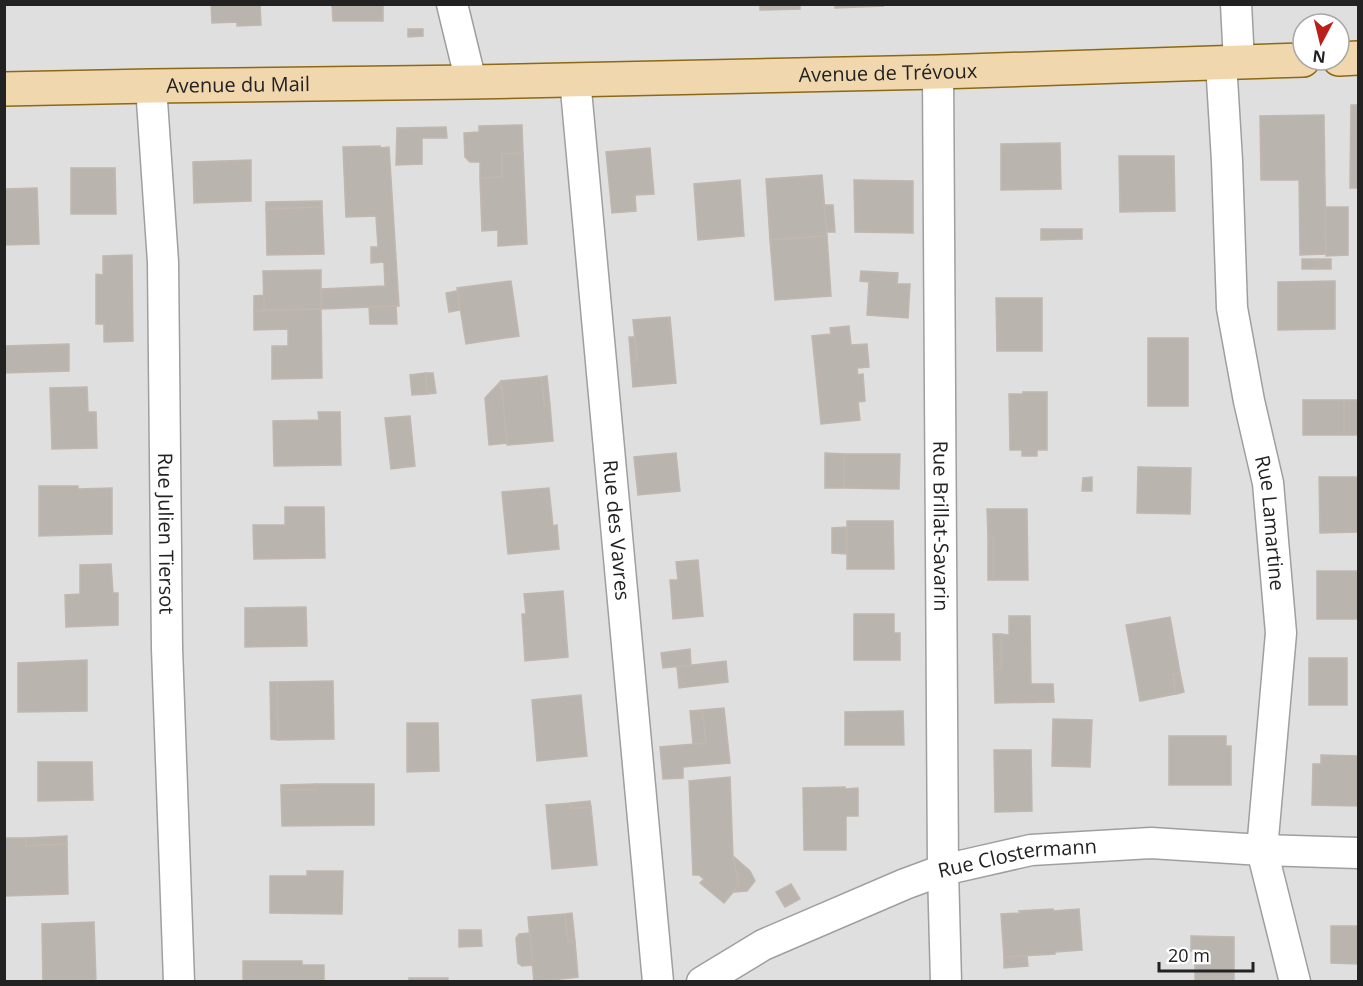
<svg xmlns="http://www.w3.org/2000/svg" width="1363" height="986" viewBox="0 0 1363 986" font-family="'Open Sans',sans-serif">
  <style>
    .residential { fill: #dfdfdf; fill-rule: evenodd }
    .building { fill: #bab4af; stroke: #c1b7ae; stroke-width: 1.5 }
    .lines { fill: none; stroke-linecap: round; stroke-linejoin: round }
    .minor-casing { stroke: #9f9f9f; stroke-width: 33 }
    .primary-casing { stroke: #8c6913; stroke-width: 36 }
    .minor { stroke: #fff; stroke-width: 30 }
    .primary { stroke: #f1d7ae; stroke-width: 33 }
    .labels { text-anchor: middle; stroke-width: 4.5; stroke-linejoin: round; paint-order: stroke }
    .street-label { font-size: 20px; fill: #222; stroke: #fff }
  </style>
  <rect width="100%" height="100%" fill="#f1efea"/>
  <path class="residential" d="M5,5H1358V981H5ZM1303,24H1339V60H1303Z"/>
  <g class="building">
    <polygon points="211,4 260,4 261,25 237,26 237,22 212,23"/>
    <polygon points="332,4 383,4 383,21 333,21"/>
    <polygon points="760,4 800,4 800,9 760,10"/>
    <polygon points="835,4 882,4 883,6 835,8"/>
    <polygon points="408,29 423,29 423,36 408,37"/>
    <polygon points="1351,105 1358,105 1358,188 1350,188"/>
    <polygon points="1324,115 1326,254 1300,255 1299,180 1261,180 1260,116"/>
    <polygon points="522,125 523,153 502,154 502,177 480,178 480,162 470,162 465,157 464,133 479,132 479,126"/>
    <polygon points="446,127 447,138 422,138 422,164 396,165 397,128"/>
    <polygon points="1060,143 1061,189 1001,190 1001,144"/>
    <polygon points="380,146 380,148 389,147 399,306 321,309 321,289 385,286 384,262 371,263 371,247 378,247 376,216 346,217 343,147"/>
    <polygon points="650,148 654,194 635,195 636,211 612,213 606,152"/>
    <polygon points="523,153 527,244 498,246 498,230 482,231 480,178 502,177 502,154"/>
    <polygon points="1119,156 1174,156 1175,211 1120,212"/>
    <polygon points="251,160 251,201 194,203 193,162"/>
    <polygon points="71,168 115,168 116,214 71,214"/>
    <polygon points="822,175 827,236 770,240 766,179"/>
    <polygon points="740,180 744,236 698,240 694,184"/>
    <polygon points="854,180 913,181 913,233 855,232"/>
    <polygon points="37,188 39,244 4,245 4,189"/>
    <polygon points="322,201 322,207 266,209 266,202"/>
    <polygon points="824,205 833,205 835,232 827,232"/>
    <polygon points="322,207 324,254 267,255 266,209"/>
    <polygon points="1325,207 1348,207 1348,255 1326,256"/>
    <polygon points="1041,229 1082,229 1082,239 1041,240"/>
    <polygon points="827,236 831,296 775,300 770,240"/>
    <polygon points="132,255 133,341 104,342 104,324 96,324 96,274 103,275 103,256"/>
    <rect x="1302" y="259" width="16" height="10"/>
    <rect x="1318" y="259" width="13" height="10"/>
    <polygon points="321,270 321,309 264,310 263,271"/>
    <polygon points="861,271 898,273 897,284 910,284 908,318 867,315 869,282 860,281"/>
    <polygon points="511,281 519,336 466,344 457,288"/>
    <polygon points="1335,281 1335,329 1278,330 1278,282"/>
    <polygon points="457,291 460,310 449,312 446,293"/>
    <polygon points="264,295 264,310 254,311 254,296"/>
    <polygon points="996,298 1042,298 1042,351 997,351"/>
    <polygon points="396,306 397,324 370,324 369,307"/>
    <polygon points="321,309 322,378 272,379 272,346 288,346 288,329 254,330 254,311"/>
    <polygon points="670,317 676,383 633,387 631,362 637,361 633,320"/>
    <polygon points="849,326 851,345 867,344 869,367 857,368 858,375 863,374 865,401 858,402 860,420 821,424 812,336 831,334 830,328"/>
    <polygon points="629,337 635,337 637,361 631,362"/>
    <rect x="1148" y="338" width="40" height="68"/>
    <polygon points="69,344 69,371 4,373 4,346"/>
    <polygon points="425,373 428,394 412,395 410,375"/>
    <polygon points="425,373 433,373 436,393 428,394"/>
    <polygon points="547,376 550,405 544,406 542,377"/>
    <polygon points="542,377 544,406 550,405 553,441 507,445 501,381"/>
    <polygon points="501,381 507,443 489,445 485,398"/>
    <polygon points="87,387 88,412 96,412 97,448 52,449 50,388"/>
    <polygon points="1023,392 1047,392 1047,450 1037,450 1037,456 1022,456 1022,450 1010,450 1009,394 1023,394"/>
    <rect x="1303" y="400" width="41" height="35"/>
    <rect x="1344" y="400" width="14" height="35"/>
    <polygon points="318,412 340,412 341,465 274,466 273,421 319,420"/>
    <polygon points="410,416 415,466 391,469 385,418"/>
    <polygon points="676,453 680,491 638,495 634,457"/>
    <polygon points="825,453 844,454 844,488 825,488"/>
    <polygon points="844,454 900,454 899,489 844,488"/>
    <polygon points="1138,467 1191,468 1190,514 1137,513"/>
    <polygon points="1092,477 1092,491 1082,491 1083,478"/>
    <polygon points="1319,477 1358,477 1358,532 1320,533"/>
    <polygon points="39,486 78,486 78,489 112,488 112,534 39,536"/>
    <polygon points="549,488 553,526 557,525 559,549 508,554 502,492"/>
    <polygon points="285,507 324,507 325,558 254,559 253,525 285,525"/>
    <polygon points="987,509 1027,509 1028,580 993,580 993,538 988,538"/>
    <polygon points="847,521 893,521 894,569 847,569"/>
    <polygon points="847,527 847,554 832,553 832,528"/>
    <rect x="988" y="538" width="5" height="42"/>
    <polygon points="698,560 703,616 673,619 670,580 678,580 676,562"/>
    <polygon points="111,564 113,593 118,593 118,625 66,627 65,595 80,594 80,565"/>
    <rect x="1317" y="571" width="41" height="48"/>
    <polygon points="563,591 568,657 525,661 522,614 526,614 524,594"/>
    <polygon points="306,607 307,646 245,647 245,608"/>
    <polygon points="854,614 894,614 894,633 900,633 900,660 854,660"/>
    <polygon points="1009,616 1030,616 1031,684 1053,684 1054,702 995,703 994,669 1001,669 1001,634 1009,635"/>
    <polygon points="1170,617 1180,673 1173,675 1176,694 1140,701 1126,625"/>
    <polygon points="993,634 1001,634 1001,669 994,669"/>
    <polygon points="690,649 691,665 663,668 661,653"/>
    <rect x="1309" y="658" width="38" height="47"/>
    <polygon points="87,660 87,711 18,712 18,663"/>
    <polygon points="726,661 728,682 679,688 677,667"/>
    <polygon points="1180,673 1184,692 1176,694 1173,675"/>
    <polygon points="333,681 334,739 278,740 277,682"/>
    <polygon points="270,682 277,682 278,740 271,739"/>
    <polygon points="581,695 587,756 537,761 532,700"/>
    <polygon points="724,708 730,763 683,767 683,778 663,779 660,747 706,743 702,710"/>
    <polygon points="702,710 706,743 693,744 690,711"/>
    <polygon points="903,711 904,745 845,745 845,712"/>
    <polygon points="1053,719 1092,720 1090,767 1052,766"/>
    <polygon points="407,723 438,723 439,771 407,772"/>
    <polygon points="1169,736 1226,736 1226,746 1231,746 1231,785 1169,785"/>
    <polygon points="994,750 1031,750 1032,811 995,812"/>
    <polygon points="1321,755 1358,756 1358,806 1312,805 1313,764 1321,764"/>
    <polygon points="38,762 92,762 93,800 38,801"/>
    <polygon points="730,777 733,857 739,885 724,903 700,883 704,879 699,875 693,875 689,781"/>
    <polygon points="316,784 316,790 281,790 281,785"/>
    <polygon points="316,784 374,784 374,825 282,826 281,790 316,790"/>
    <polygon points="845,787 845,789 858,788 858,816 846,816 846,850 804,850 803,788"/>
    <polygon points="590,801 591,807 571,809 571,803"/>
    <polygon points="571,803 571,809 591,807 597,865 552,869 546,805"/>
    <polygon points="67,836 67,844 26,846 26,838"/>
    <polygon points="5,838 26,838 26,846 67,844 68,894 5,896"/>
    <polygon points="733,856 750,871 755,881 747,891 733,892 739,885"/>
    <polygon points="307,871 343,871 342,914 270,913 270,876 307,876"/>
    <polygon points="791,884 800,899 785,907 776,892"/>
    <polygon points="1053,909 1053,911 1079,909 1082,950 1055,952 1055,954 1004,957 1001,914 1020,913 1019,911"/>
    <polygon points="572,913 575,941 568,942 565,914"/>
    <polygon points="565,914 568,942 575,941 578,977 534,982 528,917"/>
    <polygon points="94,922 96,981 43,982 42,924"/>
    <polygon points="1331,926 1358,926 1358,964 1331,963"/>
    <polygon points="459,930 481,930 482,946 459,947"/>
    <polygon points="530,933 533,965 522,966 518,963 516,938 519,934"/>
    <polygon points="1191,936 1234,937 1234,982 1195,982 1195,951 1191,951"/>
    <polygon points="1027,956 1028,966 1004,968 1004,957"/>
    <polygon points="243,961 302,961 302,965 324,965 324,982 243,982"/>
    <rect x="409" y="978" width="39" height="4"/>
  </g>
  <g class="lines">
    <defs>
      <g id="minor">
        <polyline points="452,4 471,82"/>
        <polyline points="1236,4 1239,62"/>
        <path id="s1" d="M1221,62L1227,161L1232,308L1249,401L1268,483L1281,633L1262,850L1295,982"/>
        <path id="s2" d="M938,72L943,870L946,982"/>
        <path id="s3" d="M575,79L658,982"/>
        <path id="s4" d="M151,86L163,262L167,648L179,982"/>
        <path id="s5" d="M702,982L763,945L905,884L943,870L1031,850L1151,843L1262,850L1358,853"/>
      </g>
      <g id="primary">
        <polyline points="1339,59 1358,58"/>
        <path id="s6" d="M4,89L151,86L471,82L938,72L1303,60"/>
      </g>
    </defs>
    <use href="#minor" class="minor-casing"/>
    <use href="#primary" class="primary-casing"/>
    <use href="#minor" class="minor"/>
    <use href="#primary" class="primary"/>
  </g>
  <g class="labels">
    <g class="street-label">
      <text dy="7" stroke="none"><textPath href="#s6" startOffset="884">Avenue de Trévoux</textPath></text>
      <text dy="7" stroke="none"><textPath href="#s6" startOffset="234">Avenue du Mail</textPath></text>
      <text dy="7" stroke="none"><textPath href="#s1" startOffset="465">Rue Lamartine</textPath></text>
      <text dy="7" stroke="none"><textPath href="#s2" startOffset="454">Rue Brillat-Savarin</textPath></text>
      <text dy="7" stroke="none"><textPath href="#s3" startOffset="453">Rue des Vavres</textPath></text>
      <text dy="7" stroke="none"><textPath href="#s4" startOffset="448">Rue Julien Tiersot</textPath></text>
      <text dy="7" stroke="none"><textPath href="#s5" startOffset="342">Rue Clostermann</textPath></text>
    </g>
  </g>
  <rect width="1363" height="986" fill="none" stroke="#222222" stroke-width="12"/>
  <g transform="translate(1321 42) rotate(187)"><circle r="28" fill="#ffffff" stroke="#a7a7a7" stroke-width="1.5"/>
  <path d="M0-4.5L10 22L0 15L-10 22Z" fill="#ba2019"/>
  <text y="-9" font-size="16" font-weight="bold" text-anchor="middle" fill="#222222">N</text>
  </g>
  <path d="M1159 962v9h94v-9" fill="none" stroke="#222222" stroke-width="3"/>
  <text x="1168" y="962" font-size="18" fill="#222222" stroke="#ffffff" stroke-width="4.5" paint-order="stroke">20 m</text>
</svg>
